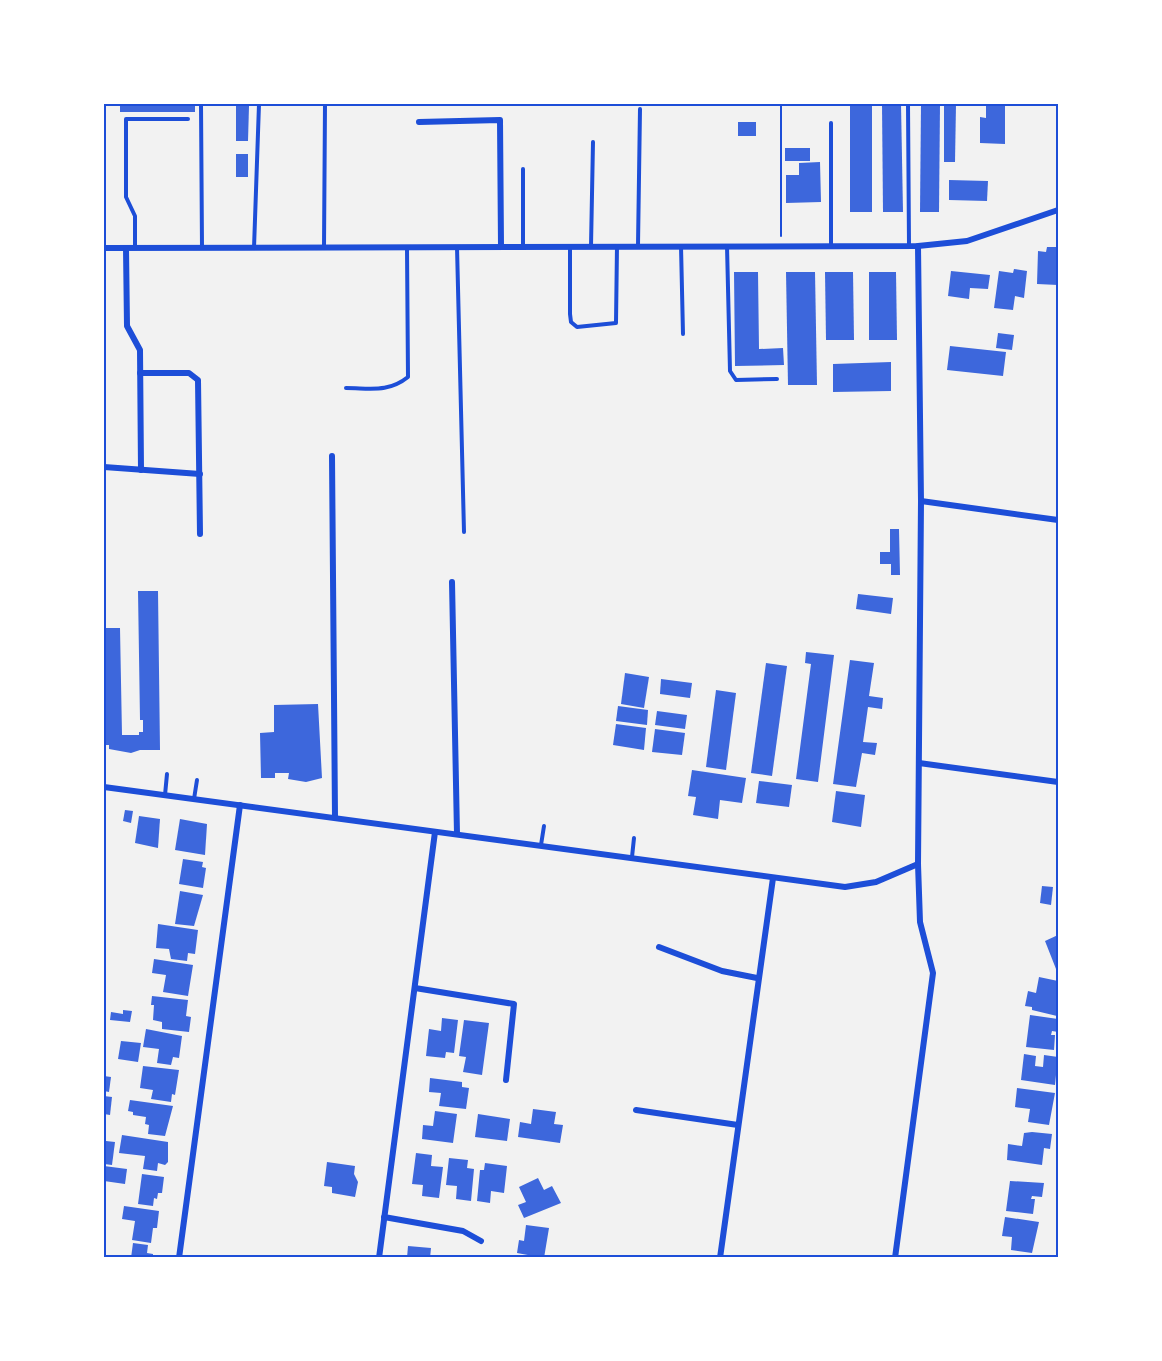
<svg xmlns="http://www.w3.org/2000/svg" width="1162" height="1361" viewBox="0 0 1162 1361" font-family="Mulish,sans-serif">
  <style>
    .building { fill: #3d67dc }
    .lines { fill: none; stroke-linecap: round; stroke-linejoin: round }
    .path { stroke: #1d4ed8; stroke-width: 2 }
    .service { stroke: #1d4ed8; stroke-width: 4 }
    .minor { stroke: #1d4ed8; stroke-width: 6 }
    .neatline { fill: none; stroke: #1d4ed8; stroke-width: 2 }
  </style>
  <rect width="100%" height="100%" fill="#f2f2f2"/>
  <g class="building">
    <rect x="120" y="104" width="75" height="8"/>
    <rect x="850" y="104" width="22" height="108"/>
    <polygon points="882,104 901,104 903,212 883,212"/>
    <polygon points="921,104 940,104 939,212 920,212"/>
    <polygon points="944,104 956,104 955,162 944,162"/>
    <polygon points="986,104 1005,104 1005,144 980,143 980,117 986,118"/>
    <polygon points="236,106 249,106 248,141 236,141"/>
    <rect x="738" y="122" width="18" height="14"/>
    <rect x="785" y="148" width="25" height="13"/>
    <rect x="236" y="154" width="12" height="23"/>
    <polygon points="820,162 821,202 786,203 786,175 799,175 799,163"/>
    <polygon points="949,180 988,181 987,201 949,200"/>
    <polygon points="1047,247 1058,247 1058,285 1037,284 1038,251 1046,252"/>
    <polygon points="1014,269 1027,271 1024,298 1015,296 1013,310 994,308 999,271 1013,273"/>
    <polygon points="951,271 990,275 988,289 970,288 969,299 948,296"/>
    <polygon points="734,272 758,272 759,349 783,348 784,365 735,366"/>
    <polygon points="786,272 815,272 817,385 788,385"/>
    <polygon points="825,272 853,272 854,340 826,340"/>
    <polygon points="869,272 896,272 897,340 869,340"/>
    <polygon points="998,333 1014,335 1012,350 996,348"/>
    <polygon points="950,346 1006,352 1003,376 947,370"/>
    <polygon points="891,362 891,391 833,392 833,364"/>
    <polygon points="890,529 899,529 900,575 891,575 891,564 880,564 880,552 890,552"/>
    <polygon points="138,591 158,591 160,750 140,750 131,753 109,749 109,745 104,745 104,628 120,628 122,735 139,735 139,732 143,732 143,720 140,720"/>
    <polygon points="858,594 893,598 891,614 856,609"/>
    <polygon points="806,652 834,655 818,782 796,779 811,664 805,663"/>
    <polygon points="850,660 874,663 869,696 883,698 882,709 868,707 863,742 877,743 875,755 862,753 856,787 833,784"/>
    <polygon points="766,663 787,666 772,776 751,773"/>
    <polygon points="625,673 649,677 644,708 621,704"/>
    <polygon points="661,679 692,683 690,698 660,694"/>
    <polygon points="716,690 736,693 726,770 706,767"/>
    <polygon points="318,704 322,778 306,782 288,779 289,773 275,773 275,778 261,778 260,733 274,732 274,705"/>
    <polygon points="618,706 648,710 647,725 616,721"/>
    <polygon points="657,711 687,715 685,729 655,725"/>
    <polygon points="616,724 646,728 644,750 613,745"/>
    <polygon points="655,729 685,733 682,755 652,752"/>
    <polygon points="692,770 746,778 742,803 720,800 718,819 693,815 696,797 688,796"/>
    <polygon points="759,781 792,785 789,807 756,803"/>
    <polygon points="836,791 865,795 861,827 832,822"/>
    <polygon points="125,810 133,811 131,823 123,821"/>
    <polygon points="139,816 160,819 158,848 135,843"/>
    <polygon points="180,819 207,824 205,855 175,850"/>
    <polygon points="183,859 203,862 202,867 206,868 203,888 179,884"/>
    <polygon points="1042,886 1053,887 1051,905 1040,903"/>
    <polygon points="180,891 203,895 194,926 175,924"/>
    <polygon points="158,924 198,930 195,954 188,953 187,961 171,959 169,949 156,948"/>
    <polygon points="1058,935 1058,974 1045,941"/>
    <polygon points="154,959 193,965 188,996 163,992 166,975 152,973"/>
    <polygon points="1039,977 1058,981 1057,1016 1032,1010 1032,1007 1025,1006 1028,991 1036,993"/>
    <polygon points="152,996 188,1000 186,1016 191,1017 189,1032 162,1029 162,1022 153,1020 154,1005 151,1005"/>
    <polygon points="123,1010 132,1011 130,1022 110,1020 111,1012 123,1014"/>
    <polygon points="1030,1015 1058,1019 1058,1032 1052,1031 1051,1035 1055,1035 1054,1050 1026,1047"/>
    <polygon points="442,1018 458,1020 454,1053 446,1052 445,1058 426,1056 429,1029 441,1031"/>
    <polygon points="464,1020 489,1023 482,1075 463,1072 466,1057 459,1056"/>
    <polygon points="146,1029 182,1036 179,1058 173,1057 171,1065 157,1063 159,1049 143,1047"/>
    <polygon points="121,1041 141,1043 138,1062 118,1059"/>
    <polygon points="1024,1054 1036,1056 1035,1066 1043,1067 1044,1055 1058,1057 1058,1075 1056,1075 1055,1085 1021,1080"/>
    <polygon points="143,1066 179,1070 175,1095 172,1094 171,1102 151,1099 153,1090 140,1088"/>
    <polygon points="104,1076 111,1077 109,1092 104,1091"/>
    <polygon points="430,1078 462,1082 462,1087 469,1088 466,1109 439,1106 441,1093 429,1092"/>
    <polygon points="1017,1088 1055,1093 1049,1125 1028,1122 1030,1109 1015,1107"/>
    <polygon points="104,1096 112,1097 110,1115 104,1114"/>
    <polygon points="130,1100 173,1106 165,1136 148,1134 149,1125 145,1124 146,1117 133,1115 133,1112 128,1111"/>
    <polygon points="533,1109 556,1112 554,1124 563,1125 560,1143 518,1137 520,1122 531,1124"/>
    <polygon points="435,1111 457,1114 453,1143 422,1139 423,1125 433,1126"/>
    <polygon points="478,1114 510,1119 507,1141 475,1137"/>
    <polygon points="1032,1132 1052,1134 1050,1149 1044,1148 1042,1165 1007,1160 1008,1144 1022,1146 1024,1133"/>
    <polygon points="122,1135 168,1142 168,1162 165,1165 158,1163 157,1171 143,1169 145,1156 119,1153"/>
    <polygon points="106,1141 115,1142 112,1165 104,1164"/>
    <polygon points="416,1153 432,1155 431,1166 443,1167 439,1198 422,1196 423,1185 412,1184"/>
    <polygon points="449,1158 468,1160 467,1168 474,1169 471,1201 456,1199 457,1186 446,1185"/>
    <polygon points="327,1162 355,1166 354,1174 358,1182 355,1197 332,1193 332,1187 324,1186"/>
    <polygon points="485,1163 507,1166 504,1193 491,1191 490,1203 477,1201 480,1170 484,1170"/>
    <polygon points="104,1166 127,1169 125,1184 104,1181"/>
    <polygon points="142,1174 164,1177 162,1193 158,1193 157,1199 154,1198 153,1206 138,1204"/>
    <polygon points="538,1178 544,1190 552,1186 561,1203 524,1218 518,1205 526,1202 519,1187"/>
    <polygon points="1010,1181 1044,1183 1042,1197 1032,1196 1031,1199 1035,1199 1033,1214 1006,1211"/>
    <polygon points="124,1206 159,1211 157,1228 153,1228 151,1243 132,1240 135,1221 122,1219"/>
    <polygon points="1005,1217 1039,1222 1032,1253 1011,1250 1012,1237 1002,1236"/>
    <polygon points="526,1225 549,1228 544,1258 517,1253 519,1240 524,1241"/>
    <polygon points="133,1243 148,1245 147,1253 153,1254 153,1258 131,1258"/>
    <polygon points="408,1246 431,1248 430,1258 407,1258"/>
  </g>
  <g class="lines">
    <polyline class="path" points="781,104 781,236"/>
    <g class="service">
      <polyline points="201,104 202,248"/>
      <polyline points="908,104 909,246"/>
      <polyline points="831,123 831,246"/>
      <polyline points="523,169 523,246"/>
      <polyline points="638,245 640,109"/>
      <polyline points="591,246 593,142"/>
      <polyline points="681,246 683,334"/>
      <polyline points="727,246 730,371 736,380 777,379"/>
      <polyline points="324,247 325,104"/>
      <polyline points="457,247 464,532"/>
      <polyline points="570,247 570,314 571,322 577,327 616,323 617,246"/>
      <polyline points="135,248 135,216 126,197 126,119 188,119"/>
      <polyline points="254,248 259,104"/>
      <path d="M346,388C370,388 388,393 408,377L407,248"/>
      <polyline points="165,795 167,774"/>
      <polyline points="194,799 197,780"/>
      <polyline points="541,845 544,826"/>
      <polyline points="632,857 634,838"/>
    </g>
    <g class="minor">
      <polyline points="419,122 500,120 501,246"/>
      <polyline points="104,248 918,246 967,241 1058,210"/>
      <polyline points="126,248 127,326 140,350 141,470"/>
      <polyline points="140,373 189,373 198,380 200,534"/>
      <polyline points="332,456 335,817"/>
      <polyline points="104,467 200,474"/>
      <polyline points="921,501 1058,520"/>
      <polyline points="452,582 457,834"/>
      <polyline points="919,763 1058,782"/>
      <polyline points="104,787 845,887 876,882 918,864"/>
      <polyline points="659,947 722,971 757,978"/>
      <polyline points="415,988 514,1004 506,1080"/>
      <polyline points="636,1110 738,1125"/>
      <polyline points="384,1217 463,1231 481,1241"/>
      <polyline points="179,1258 240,805"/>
      <polyline points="379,1258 435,832"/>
      <polyline points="720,1258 773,878"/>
      <polyline points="895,1258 933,973 920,922 918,864 921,501 918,246"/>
    </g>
  </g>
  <rect width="1162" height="1361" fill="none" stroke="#ffffff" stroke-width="210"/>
  <rect x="105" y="105" width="952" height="1151" class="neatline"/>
</svg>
